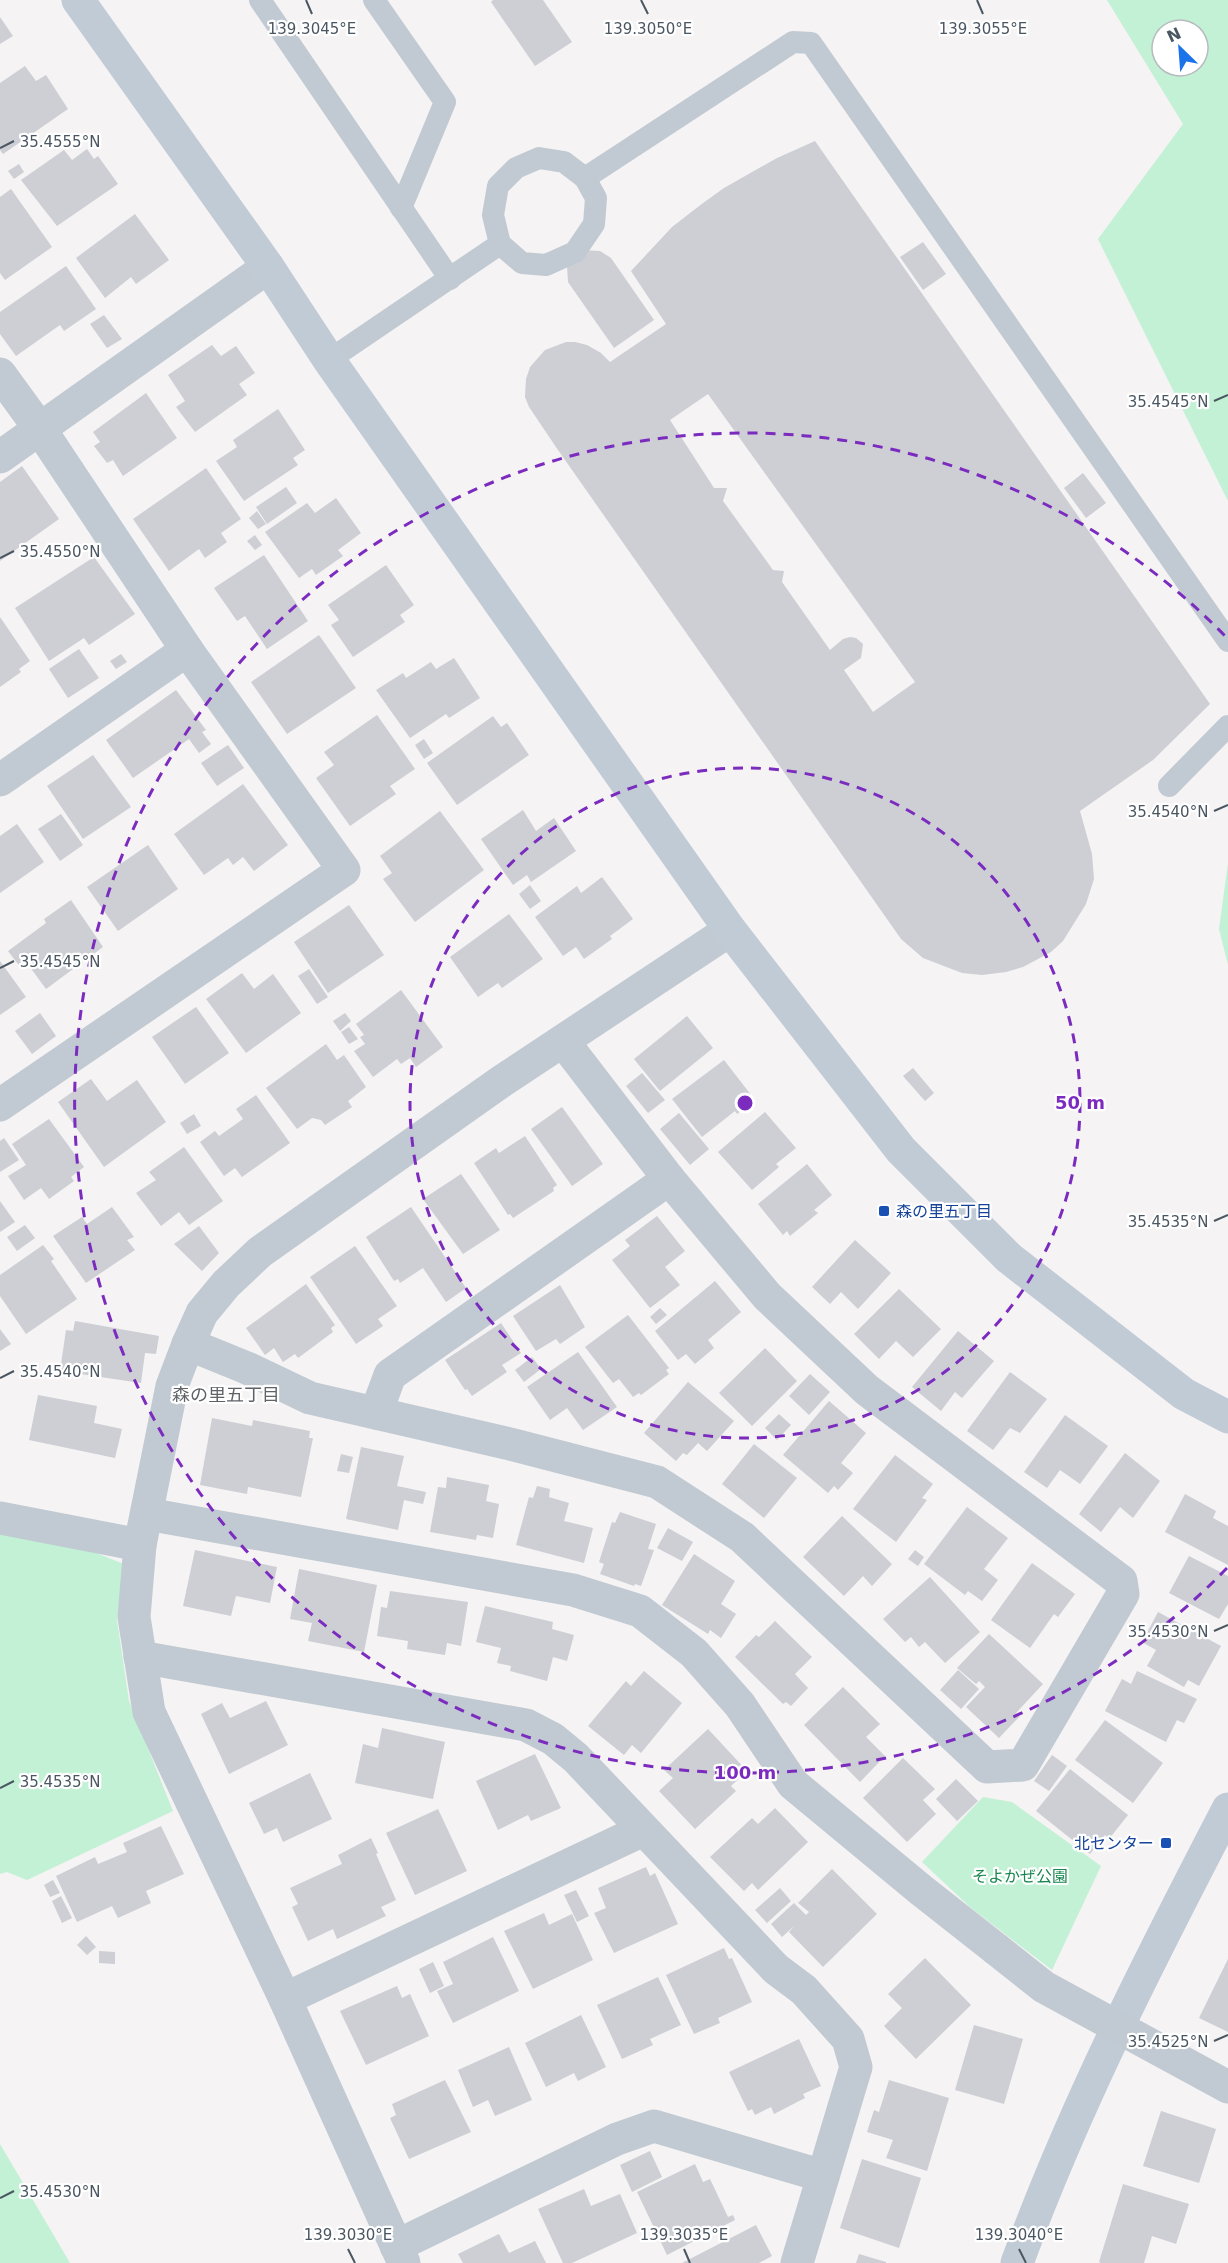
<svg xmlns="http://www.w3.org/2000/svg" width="1228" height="2263" viewBox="0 0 1228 2263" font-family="'DejaVu Sans','Noto Sans JP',sans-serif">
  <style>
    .park { fill: #c3f1d5; fill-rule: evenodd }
    .building { fill: #cdcfd5; fill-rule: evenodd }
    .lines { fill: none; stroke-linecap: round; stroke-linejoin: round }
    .lane { stroke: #c1cad2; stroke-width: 22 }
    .street { stroke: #c1cad2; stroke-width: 33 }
    .secondary { stroke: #c1cbd6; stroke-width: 33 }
    .street-bridge { stroke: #c1cad2; stroke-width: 33 }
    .ticks { fill: none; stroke: #4a5661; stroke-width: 2 }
    .ring { fill: none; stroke: #7b2cbf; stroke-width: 3; stroke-dasharray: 10 8 }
    .transit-dot { fill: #1a4fb4; stroke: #fff; stroke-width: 2 }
    .labels { text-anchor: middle; stroke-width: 4.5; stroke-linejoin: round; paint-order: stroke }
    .transit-label { font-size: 16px; fill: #164399; stroke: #fff; text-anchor: start }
    .park-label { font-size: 16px; fill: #17864f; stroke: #fff }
    .neighbourhood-label { font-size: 18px; fill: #5f6368; stroke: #fff }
    .ticks-label { font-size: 15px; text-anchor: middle; fill: #4a5661; stroke: #fff; stroke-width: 4.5; stroke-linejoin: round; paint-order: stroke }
    .centre { fill: #7b2cbf; stroke: #fff; stroke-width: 3 }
    .ring-label { font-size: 18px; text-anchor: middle; font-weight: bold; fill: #7b2cbf; stroke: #fff; stroke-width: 4.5; stroke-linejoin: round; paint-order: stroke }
  </style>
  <rect width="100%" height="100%" fill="#f5f3f3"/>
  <g class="park">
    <path d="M1107,0H1228V501L1098,239L1183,124ZM1162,30H1198V66H1162Z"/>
    <polygon points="1228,863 1228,965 1219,929"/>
    <polygon points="0,1527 58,1538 124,1564 117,1620 129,1701 173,1811 27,1880 7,1872 0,1874"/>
    <polygon points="983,1797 1012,1802 1101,1866 1052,1970 971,1908 922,1862"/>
    <polygon points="0,2144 70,2263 0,2263"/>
  </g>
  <g class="building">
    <polygon points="493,0 543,0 572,42 535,66 491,2"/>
    <polygon points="0,17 13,36 0,44"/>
    <polygon points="25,66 36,81 46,75 68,109 3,154 0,150 0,83"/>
    <path d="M815,141L1210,704L1153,760L1080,811L1092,854L1094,879L1086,904L1063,941L1051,952L1023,967L1006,972L982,975L962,973L923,958L901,939L558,450L529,407L525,397L526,379L530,367L545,350L566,342H575L587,345L601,353L610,362L666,324L631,271L672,227L703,203L724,188L777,158ZM708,394L915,682L873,712L844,670L861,658L863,644L856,638L850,637L843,639L830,650L782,582L784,571L773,570L723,501L727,488H714L670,420Z"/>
    <polygon points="87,149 94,159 98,156 118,184 57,226 21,180 64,150 72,160"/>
    <polygon points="19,164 24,172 14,179 8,171"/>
    <polygon points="11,189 52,247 5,280 0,273 0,197"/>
    <polygon points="135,214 169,260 136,284 131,277 105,298 76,258"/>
    <polygon points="923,242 946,274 923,290 900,257"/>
    <polygon points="583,250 600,251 611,258 654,320 614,348 568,282 567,266"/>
    <polygon points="66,266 96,309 64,331 60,325 16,356 0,334 0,312"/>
    <polygon points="104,315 122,339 107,348 90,324"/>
    <polygon points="212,345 221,356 236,346 255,373 239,384 247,395 195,432 176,407 185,401 168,375"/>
    <polygon points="146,393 177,438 123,476 113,460 107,463 94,446 100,442 93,432"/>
    <polygon points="278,409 305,450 293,458 298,465 244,501 216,461 237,447 233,440"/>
    <polygon points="22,466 59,519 0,561 0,482"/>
    <polygon points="206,468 241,519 221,533 227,542 205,558 199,549 169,571 133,519"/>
    <polygon points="1083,473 1106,503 1086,518 1064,488"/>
    <polygon points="286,487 297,503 267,524 256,507"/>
    <polygon points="336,498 361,533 338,550 343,556 316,575 312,569 299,578 265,532 307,503 315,513"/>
    <polygon points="257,511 266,524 258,529 249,518"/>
    <polygon points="255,535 262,545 255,550 247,541"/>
    <polygon points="264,555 308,621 267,649 245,616 237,621 214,588"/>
    <polygon points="94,557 135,614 89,645 84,638 49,661 15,608"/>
    <polygon points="386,565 414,605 400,615 405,622 353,657 331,625 339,620 328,605"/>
    <polygon points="0,617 30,661 19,669 21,672 0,687"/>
    <polygon points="319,635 356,688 287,734 251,682"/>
    <polygon points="79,649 99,678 68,698 49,669"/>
    <polygon points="121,654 127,662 116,669 110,661"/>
    <polygon points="454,658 480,698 449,718 446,714 410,738 376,690 403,673 406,678 431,662 436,669"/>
    <polygon points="176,690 206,730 202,732 211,744 199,753 189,739 133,778 106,740"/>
    <polygon points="377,715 415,769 390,786 396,794 350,826 316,778 334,765 324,752"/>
    <polygon points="493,716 501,727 507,723 529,755 457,805 427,763"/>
    <polygon points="424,739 433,753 424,759 415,745"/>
    <polygon points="228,745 244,768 217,786 201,763"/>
    <polygon points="93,755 131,807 83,839 47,786"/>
    <polygon points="243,784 288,845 254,871 243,857 233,865 228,858 204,875 174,834"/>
    <polygon points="523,810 536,831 554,818 576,851 531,882 527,875 513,885 481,839"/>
    <polygon points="440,811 484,870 415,922 383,879 392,873 380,856"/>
    <polygon points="61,814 83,845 60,861 38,829"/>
    <polygon points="17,824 44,862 0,893 0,836"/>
    <polygon points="148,845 178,889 118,931 87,887"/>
    <polygon points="602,877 633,919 610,936 612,939 584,959 576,947 563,956 535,917 577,886 581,893"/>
    <polygon points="530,885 541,901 530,909 519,894"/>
    <polygon points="71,900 103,947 46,989 27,963 21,968 8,951 46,923 44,919"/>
    <polygon points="349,905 384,955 328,993 294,942"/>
    <polygon points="509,914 543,959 502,988 498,983 478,997 450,957"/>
    <polygon points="0,961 26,997 0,1015"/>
    <polygon points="309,969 328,997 317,1004 298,976"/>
    <polygon points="242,973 254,989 273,974 301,1013 246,1053 206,999"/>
    <polygon points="401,990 443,1047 416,1067 410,1058 401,1064 397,1059 373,1077 354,1051 365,1044 360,1037 364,1035 356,1024"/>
    <polygon points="196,1007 229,1053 185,1084 152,1037"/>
    <polygon points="40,1013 56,1036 32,1054 15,1031"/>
    <polygon points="345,1013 351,1021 340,1031 333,1021"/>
    <polygon points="687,1016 713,1048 660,1091 634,1059"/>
    <polygon points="349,1027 358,1039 349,1044 341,1032"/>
    <polygon points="326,1044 337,1060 344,1055 366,1087 348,1101 352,1107 325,1125 321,1120 312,1118 297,1129 266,1088"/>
    <polygon points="724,1060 755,1100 737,1114 735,1111 702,1137 672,1099"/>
    <polygon points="913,1068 934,1093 925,1101 903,1076"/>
    <polygon points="642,1073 665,1100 648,1113 626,1086"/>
    <polygon points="91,1079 107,1101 137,1080 166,1122 104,1167 58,1102"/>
    <polygon points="256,1095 290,1143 242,1177 235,1168 224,1176 200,1142 215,1131 219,1136 243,1119 236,1109"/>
    <polygon points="562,1107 603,1164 572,1186 531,1129"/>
    <polygon points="765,1112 796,1148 776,1164 779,1167 752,1190 718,1152"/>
    <polygon points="679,1113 709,1149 690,1165 660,1129"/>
    <polygon points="194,1114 201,1126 187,1134 180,1123"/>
    <polygon points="49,1119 84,1167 71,1177 74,1181 49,1199 41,1188 24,1200 8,1176 26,1165 12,1144"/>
    <polygon points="525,1136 557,1185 553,1188 554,1191 513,1218 510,1214 508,1215 474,1163 496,1148 499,1153"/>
    <polygon points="4,1138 19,1160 0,1172 0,1141"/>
    <polygon points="184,1147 223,1201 189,1225 179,1212 161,1226 136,1193 156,1180 149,1172"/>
    <polygon points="807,1164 832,1195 814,1210 818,1213 790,1236 787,1231 783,1235 758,1204"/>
    <polygon points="461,1174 500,1230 463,1254 423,1199"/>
    <polygon points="0,1201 15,1222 0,1232"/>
    <polygon points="112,1207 134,1237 127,1240 135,1250 86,1283 53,1236 82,1217 87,1224"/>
    <polygon points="411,1207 466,1288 446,1302 423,1268 400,1283 398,1279 394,1281 366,1237"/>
    <polygon points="657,1216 685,1251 665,1267 680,1285 650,1308 612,1260 630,1246 625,1240"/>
    <polygon points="25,1225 35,1238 17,1251 7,1237"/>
    <polygon points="199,1226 219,1253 202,1271 174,1244"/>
    <polygon points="855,1240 891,1273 858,1309 841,1292 830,1304 812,1287"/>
    <polygon points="43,1245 54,1259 51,1261 77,1299 26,1334 0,1296 0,1275"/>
    <polygon points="355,1246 397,1306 378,1319 383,1326 356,1344 310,1277"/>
    <polygon points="715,1281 741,1312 708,1340 714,1348 695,1364 686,1354 678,1360 655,1331"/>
    <polygon points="306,1284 335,1325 331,1328 333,1332 298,1358 295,1354 283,1362 274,1348 265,1355 246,1328"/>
    <polygon points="560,1285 585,1327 560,1344 556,1339 536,1351 513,1316"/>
    <polygon points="899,1289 941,1329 913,1357 896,1341 879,1359 854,1334"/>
    <polygon points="660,1308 667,1315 656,1324 650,1317"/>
    <polygon points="628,1315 669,1368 666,1370 669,1374 641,1395 639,1393 633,1397 619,1379 613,1383 585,1347"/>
    <polygon points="75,1321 159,1336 156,1354 145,1353 141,1383 60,1371 66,1330 73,1331"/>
    <polygon points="501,1323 521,1353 502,1365 507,1372 472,1396 467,1389 465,1390 445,1360"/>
    <polygon points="0,1329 11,1344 0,1351"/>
    <polygon points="958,1331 994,1361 962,1398 955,1392 941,1411 912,1387"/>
    <polygon points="765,1348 797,1381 752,1426 719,1393"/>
    <polygon points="578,1352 617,1407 583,1430 567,1408 550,1420 527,1387"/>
    <polygon points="532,1357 541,1369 524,1382 515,1370"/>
    <polygon points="1010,1372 1047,1399 1020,1433 1010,1428 993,1450 967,1431"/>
    <polygon points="810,1374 830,1392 809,1415 789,1396"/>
    <polygon points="688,1382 734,1421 707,1451 698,1443 687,1455 683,1453 676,1461 644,1433"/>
    <polygon points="38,1395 97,1406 94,1423 122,1429 115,1458 29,1440"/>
    <polygon points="829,1401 866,1433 841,1463 853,1473 838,1490 834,1486 828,1493 783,1455"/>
    <polygon points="779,1414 791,1425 777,1440 765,1428"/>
    <polygon points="1065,1415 1108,1446 1080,1484 1060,1470 1047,1488 1024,1472"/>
    <polygon points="212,1418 252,1426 253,1420 310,1431 309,1438 313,1438 301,1497 248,1487 247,1494 200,1485"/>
    <polygon points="754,1444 797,1478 764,1518 722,1484"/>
    <polygon points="361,1447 404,1456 397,1486 426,1492 423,1504 404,1500 398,1530 346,1519"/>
    <polygon points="1125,1453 1160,1481 1133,1518 1120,1507 1101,1532 1079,1514"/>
    <polygon points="341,1454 353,1457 349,1473 337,1471"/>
    <polygon points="895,1455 933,1484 922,1498 927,1500 896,1542 853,1509"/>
    <polygon points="447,1477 489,1485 486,1501 499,1504 493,1538 477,1535 476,1540 430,1532 438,1487 446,1488"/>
    <polygon points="537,1486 550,1489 549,1497 569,1503 564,1521 593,1528 584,1563 516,1545 529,1497 533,1498"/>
    <polygon points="1185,1494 1216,1511 1213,1518 1228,1526 1228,1565 1165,1532"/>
    <polygon points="967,1507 1008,1538 984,1569 998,1580 982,1601 968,1591 965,1595 924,1564"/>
    <polygon points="620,1512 656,1524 648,1549 654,1550 641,1586 635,1584 634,1586 600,1574 604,1564 599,1562 612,1522 615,1523"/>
    <polygon points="842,1516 892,1564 872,1586 863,1576 844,1596 803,1557"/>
    <polygon points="668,1528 693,1542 682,1561 657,1548"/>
    <polygon points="195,1550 277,1567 270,1603 236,1596 231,1616 183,1606"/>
    <polygon points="915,1550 924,1557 918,1566 908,1559"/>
    <polygon points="694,1554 735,1581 721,1604 736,1614 721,1638 710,1630 708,1634 662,1605"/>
    <polygon points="1189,1556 1228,1576 1228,1604 1219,1619 1169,1593"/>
    <polygon points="1032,1563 1075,1594 1058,1617 1054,1614 1030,1648 991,1620"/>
    <polygon points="299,1569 377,1585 364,1652 308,1641 312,1623 290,1619"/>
    <polygon points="930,1577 980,1632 945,1663 925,1642 919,1647 911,1637 905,1642 883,1619"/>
    <polygon points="390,1591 468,1602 461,1646 447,1643 445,1655 407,1649 408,1641 377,1636 381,1607 387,1608"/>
    <polygon points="485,1606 553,1622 552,1629 574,1635 567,1661 553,1657 547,1681 510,1671 511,1666 497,1663 501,1648 476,1642"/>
    <polygon points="1158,1612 1221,1646 1199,1686 1188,1680 1184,1687 1147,1666 1156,1650 1142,1642"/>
    <polygon points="775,1621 812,1657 795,1674 808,1688 791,1706 786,1702 783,1704 735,1657 756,1635 759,1637"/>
    <polygon points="989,1634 1043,1684 1016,1713 1020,1716 999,1738 966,1707 985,1687 979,1681 976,1684 957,1668"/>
    <polygon points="958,1670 979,1689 961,1709 940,1690"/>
    <polygon points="644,1671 682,1703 641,1753 632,1745 624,1755 588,1726 626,1681 631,1686"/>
    <polygon points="1137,1671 1197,1699 1184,1723 1177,1720 1166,1742 1105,1711 1122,1679 1131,1684"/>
    <polygon points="843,1687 880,1724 866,1737 885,1756 860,1782 804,1725"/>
    <polygon points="266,1701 288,1745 229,1774 201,1714 222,1703 230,1718"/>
    <polygon points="1105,1720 1163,1763 1133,1803 1075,1760"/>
    <polygon points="382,1728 445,1742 433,1799 355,1783 363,1744 378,1748"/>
    <polygon points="708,1729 747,1771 731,1786 736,1791 695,1829 659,1791 673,1778 664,1770"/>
    <polygon points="535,1754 561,1808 531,1821 528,1815 498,1830 476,1781"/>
    <polygon points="1052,1755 1067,1766 1049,1791 1034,1781"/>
    <polygon points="903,1758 935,1789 923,1800 936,1814 907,1842 863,1798"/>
    <polygon points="1070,1769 1128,1815 1109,1839 1105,1835 1090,1854 1036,1811"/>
    <polygon points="310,1773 332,1819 283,1842 277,1828 264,1834 249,1803"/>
    <polygon points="956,1779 978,1801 957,1821 936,1799"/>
    <polygon points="775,1808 808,1842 758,1890 752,1883 744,1891 710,1857 752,1818 758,1824"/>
    <polygon points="438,1809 467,1871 415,1895 386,1833"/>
    <polygon points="161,1826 184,1874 146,1891 151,1903 118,1918 112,1906 77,1922 56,1876 95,1857 98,1864 127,1852 123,1843"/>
    <polygon points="371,1838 378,1853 376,1854 396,1900 381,1907 386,1916 337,1939 333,1929 308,1941 292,1907 298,1904 290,1888 342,1864 338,1855"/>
    <polygon points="646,1867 650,1876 655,1873 678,1924 614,1953 594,1913 606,1908 598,1888"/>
    <polygon points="832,1869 877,1914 823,1967 789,1932 794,1926 782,1937 771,1924 794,1903 806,1915 809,1912 798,1903"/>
    <polygon points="53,1880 60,1893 50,1897 44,1885"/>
    <polygon points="780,1888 791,1901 767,1923 755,1910"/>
    <polygon points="576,1890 589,1916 577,1922 564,1895"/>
    <polygon points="61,1896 72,1918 62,1923 52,1901"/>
    <polygon points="544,1913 549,1925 572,1914 593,1960 533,1989 504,1931"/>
    <polygon points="86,1936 96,1947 87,1955 77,1945"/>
    <polygon points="493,1937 519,1991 453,2023 437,1991 453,1984 443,1962"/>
    <polygon points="724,1948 729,1959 732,1958 752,2002 718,2018 720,2023 694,2034 666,1975"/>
    <polygon points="99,1951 115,1952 115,1964 99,1963"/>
    <polygon points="925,1958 971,2005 916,2059 884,2026 902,2008 888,1994"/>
    <polygon points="1228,1959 1228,2032 1199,2018"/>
    <polygon points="433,1962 444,1986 430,1993 419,1969"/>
    <polygon points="658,1977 681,2025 650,2039 653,2045 622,2059 597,2005"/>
    <polygon points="397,1986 402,1998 410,1994 429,2036 366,2065 340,2011"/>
    <polygon points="581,2015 606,2067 578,2081 574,2073 546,2087 525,2043"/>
    <polygon points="974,2025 1023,2039 1004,2104 955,2090"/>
    <polygon points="799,2039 821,2086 803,2094 805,2098 774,2114 771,2107 755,2115 752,2109 748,2111 729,2072"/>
    <polygon points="509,2047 532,2100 495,2116 488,2100 473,2107 458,2070"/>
    <polygon points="445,2080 471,2132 409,2159 390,2118 396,2115 392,2104"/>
    <polygon points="889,2080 949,2098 927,2171 886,2158 893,2140 867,2132 874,2110 879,2112"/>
    <polygon points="1161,2111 1216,2129 1199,2183 1143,2166"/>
    <polygon points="650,2151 662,2177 632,2192 620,2165"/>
    <polygon points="862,2159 921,2178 899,2248 840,2228"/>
    <polygon points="695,2164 703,2182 710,2179 728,2217 733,2215 735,2220 667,2255 637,2192"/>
    <polygon points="1123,2184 1189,2204 1176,2244 1152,2236 1144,2263 1101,2263 1099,2262"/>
    <polygon points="584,2189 591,2206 620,2194 637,2233 572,2263 563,2263 538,2209"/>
    <polygon points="756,2225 772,2256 759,2263 682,2263"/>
    <polygon points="499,2234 509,2253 535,2241 546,2263 463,2263 458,2254"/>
    <polygon points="859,2254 886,2262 886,2263 856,2263"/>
  </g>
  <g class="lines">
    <g class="lane">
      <polyline points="260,0 450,279"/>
      <polyline points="374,0 445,102 401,208"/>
      <polyline points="500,244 522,263 546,265 575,252 594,224 596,198 585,178"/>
      <polyline points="329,360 500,244 493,215 498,186 516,168 539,158 564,162 585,178 793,42 811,43 1228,641"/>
      <polyline points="1169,786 1228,726"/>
    </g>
    <g class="street">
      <polyline points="0,374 40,429 187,650 344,870 0,1105"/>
      <polyline points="0,457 268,267"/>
      <polyline points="0,780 187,650"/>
      <polyline points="188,1344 247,1368 310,1398 510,1444 657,1482 742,1537 987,1767 1023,1765 1123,1594 1121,1581 867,1390 767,1296 669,1179 563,1041"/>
      <polyline points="376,1413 390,1375 669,1179"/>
      <polyline points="147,1514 573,1590 640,1611 694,1653 740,1705 793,1784 921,1890 996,1949"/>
      <polyline points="0,1518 140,1545 172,1386 188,1344 202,1313 226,1284 260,1252 502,1081 730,930"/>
      <polyline points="140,1545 134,1617 149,1712 285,1999 404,2263"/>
      <polyline points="140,1657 526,1725 553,1739 576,1758 776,1969 804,1990 848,2039 856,2067 797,2263"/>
      <polyline points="285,1999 643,1830"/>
      <polyline points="396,2246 617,2139 654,2126 823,2176"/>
    </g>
    <g class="secondary">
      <polyline points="78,0 268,267 329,360 730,930 901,1150 1009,1258 1184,1394 1228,1417"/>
      <path d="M1017,2263C1074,2107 1151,1957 1228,1809"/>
    </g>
    <polyline class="street-bridge" points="996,1949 1044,1987 1228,2087"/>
  </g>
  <path class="ticks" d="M306,0L312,14M641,0L648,14M977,0L983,14M0,148L14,141M1214,401L1228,395M0,558L14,551M1214,811L1228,805M0,968L14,961M1214,1221L1228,1215M0,1378L14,1371M1214,1631L1228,1625M0,1788L14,1781M1214,2041L1228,2035M0,2198L14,2191M348,2249L355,2263M684,2249L690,2263M1019,2249L1026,2263"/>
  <g class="ring">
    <circle cx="745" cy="1103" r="335"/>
    <path d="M1227 1568A670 670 0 1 1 1227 638"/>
  </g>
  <g class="transit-dot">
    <rect x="878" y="1205" width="12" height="12" rx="3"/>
    <rect x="1160" y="1837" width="12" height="12" rx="3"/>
  </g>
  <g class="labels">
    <g class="transit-label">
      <text x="896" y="1217">森の里五丁目</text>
      <text x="1154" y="1849" text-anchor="end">北センター</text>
    </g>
    <g class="park-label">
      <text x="1020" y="1882">そよかぜ公園</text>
    </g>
    <g class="neighbourhood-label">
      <text x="226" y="1401">森の里五丁目</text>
    </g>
  </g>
  <g class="ticks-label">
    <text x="312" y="34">139.3045°E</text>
    <text x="648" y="34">139.3050°E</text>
    <text x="983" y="34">139.3055°E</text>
    <text x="60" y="147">35.4555°N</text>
    <text x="1168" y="407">35.4545°N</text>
    <text x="60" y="557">35.4550°N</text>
    <text x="1168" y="817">35.4540°N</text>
    <text x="60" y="967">35.4545°N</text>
    <text x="1168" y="1227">35.4535°N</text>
    <text x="60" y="1377">35.4540°N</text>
    <text x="1168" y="1637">35.4530°N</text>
    <text x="60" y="1787">35.4535°N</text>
    <text x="1168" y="2047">35.4525°N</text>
    <text x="60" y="2197">35.4530°N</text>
    <text x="348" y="2240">139.3030°E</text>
    <text x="684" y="2240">139.3035°E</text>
    <text x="1019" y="2240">139.3040°E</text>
  </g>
  <circle cx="745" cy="1103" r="9" class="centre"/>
  <g class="ring-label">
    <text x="1080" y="1109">50 m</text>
    <text x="745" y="1779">100 m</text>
  </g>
  <g transform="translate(1180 48) rotate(335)"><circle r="28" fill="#ffffff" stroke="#b7bbc0" stroke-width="1.5"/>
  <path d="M0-4.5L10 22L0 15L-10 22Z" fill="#1a73e8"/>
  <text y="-9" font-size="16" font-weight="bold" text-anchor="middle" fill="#4a5661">N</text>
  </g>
</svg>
